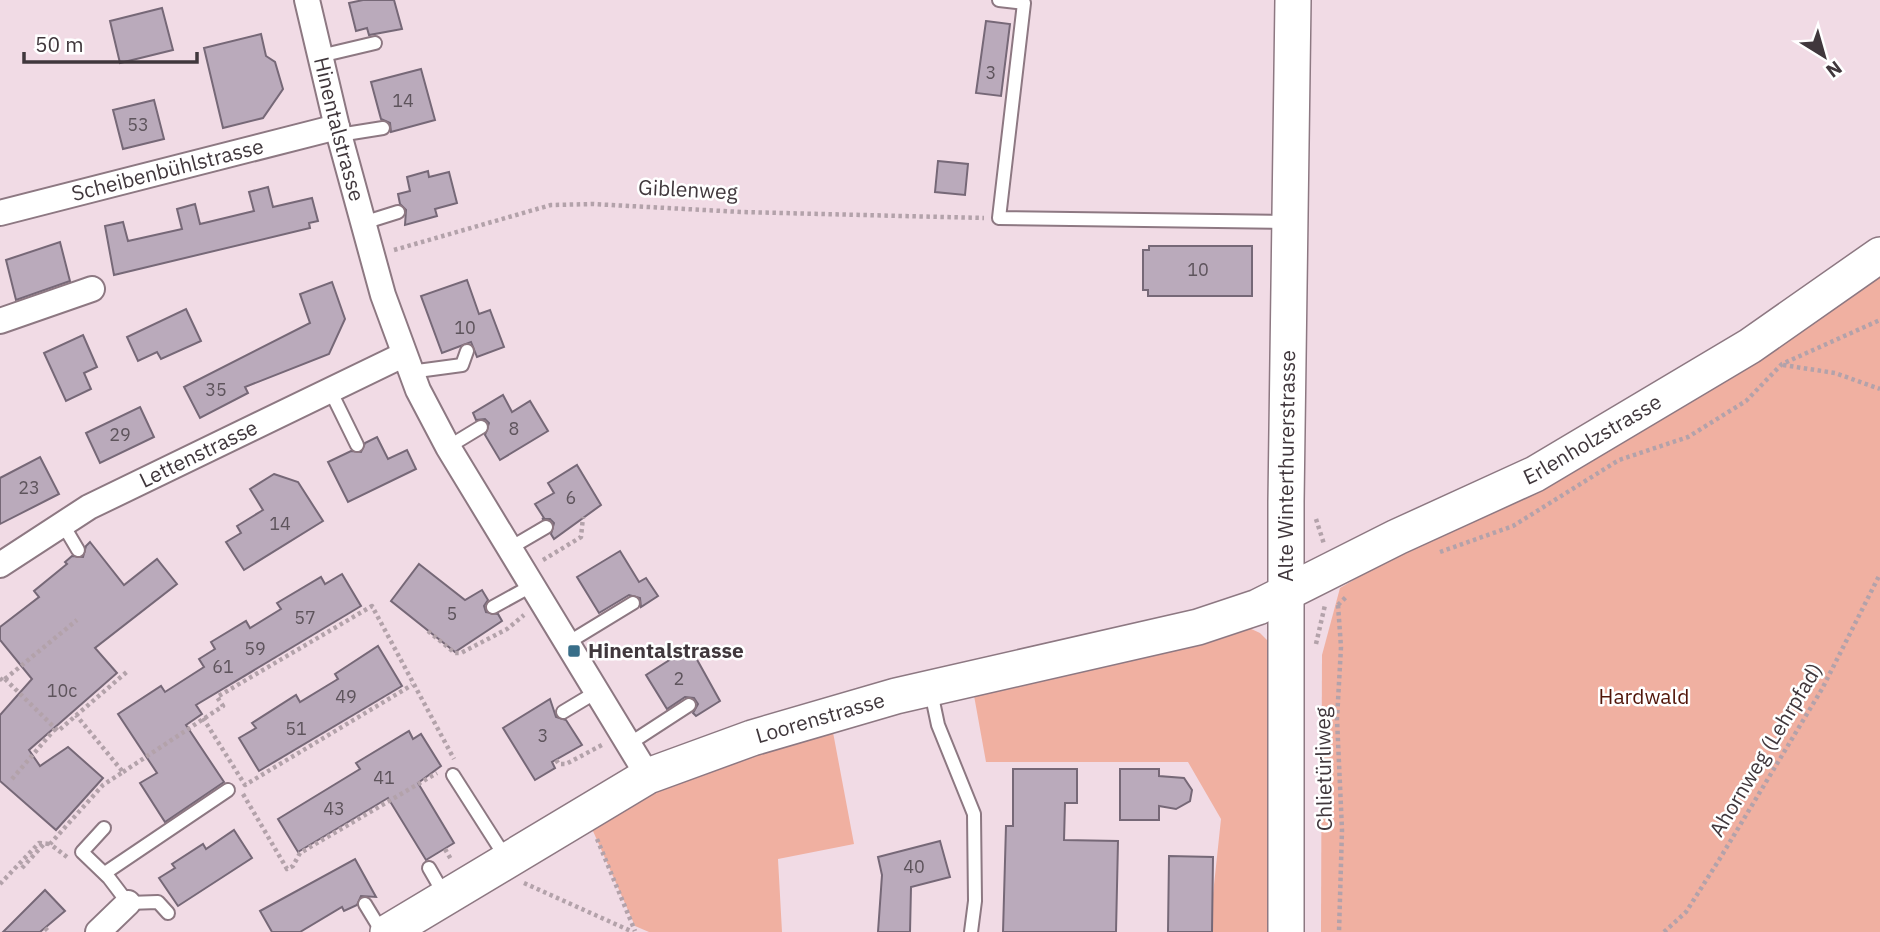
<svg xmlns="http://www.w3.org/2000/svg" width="1880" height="932" viewBox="0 0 1880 932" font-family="'IBM Plex Sans',sans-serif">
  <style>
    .green { fill: #f0b0a1 }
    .building { fill: #baaabb; stroke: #766877; stroke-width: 2 }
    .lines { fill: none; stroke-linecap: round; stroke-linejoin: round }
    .lane-casing { stroke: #8d7882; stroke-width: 16 }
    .street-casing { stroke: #8d7882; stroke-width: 28 }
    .secondary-casing { stroke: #8d7882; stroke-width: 38 }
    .path { stroke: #b3a2aa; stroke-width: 4.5; stroke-dasharray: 3.5 3.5; stroke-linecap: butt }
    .lane { stroke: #fff; stroke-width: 12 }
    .street { stroke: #fff; stroke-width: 24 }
    .secondary { stroke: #fff; stroke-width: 35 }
    .poi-dot { fill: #386e89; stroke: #fff; stroke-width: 2.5 }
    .labels { text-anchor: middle; stroke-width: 5; stroke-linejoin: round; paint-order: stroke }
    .number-label { font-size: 18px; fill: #5e545c }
    .street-label { font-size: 21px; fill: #40373c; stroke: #fff }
    .poi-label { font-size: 21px; font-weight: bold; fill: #40373c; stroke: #fff; text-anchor: start }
    .park-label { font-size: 21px; fill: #52160a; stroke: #fff }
  </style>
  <rect width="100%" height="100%" fill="#f1dbe5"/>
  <g class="green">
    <polygon points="1880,271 1880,932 1321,932 1322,655 1340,588"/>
    <polygon points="1247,627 1260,633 1270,643 1276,932 1209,932 1221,819 1188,762 986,762 973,690"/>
    <polygon points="832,727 854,844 778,859 782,932 649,932 635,926 589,822 655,787"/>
  </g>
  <g class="building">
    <polygon points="363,0 394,0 402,29 369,35 367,28 356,31 349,3"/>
    <polygon points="162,8 173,50 120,63 110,21"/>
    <polygon points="986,21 1010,24 1001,96 976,93"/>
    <polygon points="261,34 266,56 275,62 283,89 263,118 223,128 204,48"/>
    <polygon points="421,69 435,120 391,132 390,123 381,119 371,82"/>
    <polygon points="154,100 164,139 123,149 113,110"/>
    <polygon points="938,161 968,164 965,195 935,192"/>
    <polygon points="428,171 429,177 449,172 457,203 435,209 437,216 405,225 406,210 400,204 398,194 410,191 407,177"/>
    <polygon points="268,187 273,207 312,198 318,221 309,223 310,228 114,275 105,226 123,222 128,241 182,229 177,209 195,204 200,224 254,211 249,192"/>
    <polygon points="60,242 70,281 16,300 6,260"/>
    <polygon points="1149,246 1252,246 1252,296 1148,296 1148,290 1143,290 1143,250 1149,250"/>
    <polygon points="467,280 479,314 490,310 504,347 477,357 471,342 442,353 421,296"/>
    <polygon points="332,282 345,319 329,354 245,387 248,393 200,418 184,387 310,323 300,294"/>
    <polygon points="186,309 201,341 161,359 157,352 138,361 127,337"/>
    <polygon points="83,335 97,367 84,373 91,389 66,401 44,353"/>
    <polygon points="503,395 512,412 530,401 548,431 500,460 485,435 489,423 485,419 476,420 473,413"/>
    <polygon points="140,407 154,437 100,463 86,433"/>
    <polygon points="377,437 388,459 407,450 416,469 348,502 328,462 351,451 361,452 365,443"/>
    <polygon points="40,457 59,494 0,524 0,478"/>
    <polygon points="577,465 601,505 554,539 551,534 554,523 550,519 542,519 544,518 535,504 554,493 548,483"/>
    <polygon points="274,474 298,482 323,521 244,570 226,542 241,533 237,526 263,510 250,489"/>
    <polygon points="90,542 124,585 157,559 177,584 95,648 117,673 29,750 40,766 68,747 103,778 56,830 0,781 0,715 32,679 0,640 0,627 39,597 34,591 67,564 65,562 72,556 83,557 86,546"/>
    <polygon points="620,551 639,582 646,578 658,596 641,607 640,598 629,595 599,613 577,577"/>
    <polygon points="419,564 465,600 482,590 488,600 484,606 486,612 498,614 502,621 455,652 391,601"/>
    <polygon points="342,574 361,606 196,705 202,714 186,725 224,782 165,822 140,783 157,773 118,714 161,686 165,692 204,667 199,659 215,649 211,642 246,621 250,628 281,609 277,603 321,577 325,584"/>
    <polygon points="378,646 402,686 259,771 239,738 256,728 252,723 296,695 300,702 338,679 335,674"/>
    <polygon points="690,647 720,701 696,716 693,713 698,704 694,698 685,697 667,709 646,675"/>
    <polygon points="550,699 556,717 566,720 582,745 552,762 555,768 535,780 503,728"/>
    <polygon points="409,731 413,739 421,734 441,766 418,783 454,843 426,860 388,798 298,852 278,819 360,769 356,763"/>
    <polygon points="1013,769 1077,769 1077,803 1065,803 1064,840 1118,841 1116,932 1003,932 1006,826 1013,826"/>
    <polygon points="1120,769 1159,769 1159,776 1184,778 1192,790 1190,801 1176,809 1159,806 1159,820 1120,820"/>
    <polygon points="234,830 252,858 178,906 159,878 175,868 172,864 203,844 206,849"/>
    <polygon points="940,841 950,877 911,887 910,932 878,932 882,875 878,857"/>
    <polygon points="1169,856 1213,857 1212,932 1168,932"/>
    <polygon points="355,859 376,897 361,896 357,905 344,911 342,907 300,932 272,932 260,911"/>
    <polygon points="45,890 65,911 40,932 3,932"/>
  </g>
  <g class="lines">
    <defs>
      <g id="lane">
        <polyline points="999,0 1024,3 999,218 1288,222"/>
        <polyline points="320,56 375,43"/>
        <polyline points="339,135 383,128"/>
        <polyline points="363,223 398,212"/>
        <polyline points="410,372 462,365 467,351"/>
        <polyline points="330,390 357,445"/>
        <polyline points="448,447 481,427"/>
        <polyline points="62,523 78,550"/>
        <polyline points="510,548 546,527"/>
        <polyline points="493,607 533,585"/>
        <polyline points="569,642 633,603"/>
        <polyline points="931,692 938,725 974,814 975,901 971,932"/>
        <polyline points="563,712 598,691"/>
        <polyline points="629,744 689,705"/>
        <polyline points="453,775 506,858"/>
        <polyline points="104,828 82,852 109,878 128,903 158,902 168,913"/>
        <polyline points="429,868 444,894"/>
        <polyline points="105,873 228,790"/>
        <polyline points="365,904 382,932"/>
      </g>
      <g id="street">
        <path id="s1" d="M307,0L337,127L383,295L418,390L448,447L648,776"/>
        <path id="s2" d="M0,213L337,127"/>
        <polyline points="0,321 92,289"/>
        <path id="s3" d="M0,565L89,507L403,355"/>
        <polyline points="98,932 128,903"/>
      </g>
      <g id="secondary">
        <path id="s4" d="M388,932L648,776L752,738L896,696L1198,627L1258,607L1397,537L1535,474L1750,346L1880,255"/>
        <path id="s5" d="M1286,932V502L1293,0"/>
      </g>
    </defs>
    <use href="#lane" class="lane-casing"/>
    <use href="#street" class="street-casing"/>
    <use href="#secondary" class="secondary-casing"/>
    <g class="path">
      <polyline points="394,250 551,205 593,204 741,212 984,218"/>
      <polyline points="1783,365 1835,373 1880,389"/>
      <polyline points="1316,519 1324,544"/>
      <polyline points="1440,552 1513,526 1619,460 1688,437 1746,401 1782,364 1880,320"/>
      <polyline points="543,560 581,537 583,517"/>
      <polyline points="1338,605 1347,596"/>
      <polyline points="1338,605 1341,647 1337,719 1342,830 1339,932"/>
      <polyline points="428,631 455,653 461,653 507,629 524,615"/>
      <polyline points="1316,644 1325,605"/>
      <polyline points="0,678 3,681 5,679 58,731 129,670"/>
      <polyline points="5,679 77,620"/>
      <polyline points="203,718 245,785 412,685"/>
      <polyline points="556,760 559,764 566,764 602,745"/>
      <polyline points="123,772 223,706 217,697 372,606 454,759"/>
      <polyline points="12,779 55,729"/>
      <polyline points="243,794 287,869 293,866 300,853 437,773"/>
      <polyline points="597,839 635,931"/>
      <polyline points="445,849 452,861"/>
      <polyline points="67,857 50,844 103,785 123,772 76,715"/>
      <polyline points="22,868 44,844"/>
      <polyline points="524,883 633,932"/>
      <polyline points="0,884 39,843 50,844"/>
      <polyline points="45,928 49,932"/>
      <polyline points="1664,932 1686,912 1719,860 1822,689 1880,574"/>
    </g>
    <use href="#lane" class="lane"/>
    <use href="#street" class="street"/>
    <use href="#secondary" class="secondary"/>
  </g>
  <rect class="poi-dot" x="567" y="644" width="14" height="14" rx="3.5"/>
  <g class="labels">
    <g class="number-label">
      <text x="991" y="79">3</text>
      <text x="403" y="107">14</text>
      <text x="138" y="131">53</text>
      <text x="1198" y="276">10</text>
      <text x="465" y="334">10</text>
      <text x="216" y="396">35</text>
      <text x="514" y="435">8</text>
      <text x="120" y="441">29</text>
      <text x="29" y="494">23</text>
      <text x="571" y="504">6</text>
      <text x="280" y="530">14</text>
      <text x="452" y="620">5</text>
      <text x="305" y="624">57</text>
      <text x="255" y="655">59</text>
      <text x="223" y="673">61</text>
      <text x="679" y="685">2</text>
      <text x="62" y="697">10c</text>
      <text x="346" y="703">49</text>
      <text x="296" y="735">51</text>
      <text x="543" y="742">3</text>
      <text x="384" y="784">41</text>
      <text x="334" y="815">43</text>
      <text x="914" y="873">40</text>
    </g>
    <g class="street-label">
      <text dy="7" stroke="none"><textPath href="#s1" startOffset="133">Hinentalstrasse</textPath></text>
      <text dy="7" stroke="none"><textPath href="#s2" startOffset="173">Scheibenbühlstrasse</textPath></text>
      <text transform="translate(688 190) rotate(3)" y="7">Giblenweg</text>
      <text dy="7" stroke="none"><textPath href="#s4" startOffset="1311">Erlenholzstrasse</textPath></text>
      <text dy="7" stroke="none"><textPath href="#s3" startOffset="228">Lettenstrasse</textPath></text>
      <text dy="7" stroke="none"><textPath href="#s5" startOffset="466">Alte Winterthurerstrasse</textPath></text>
      <text dy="7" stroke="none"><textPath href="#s4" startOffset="485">Loorenstrasse</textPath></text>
      <text transform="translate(1766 750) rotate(-59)" y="7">Ahornweg (Lehrpfad)</text>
      <text transform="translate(1324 769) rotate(-91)" y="7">Chlietürliweg</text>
    </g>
    <g class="poi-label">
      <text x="588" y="658">Hinentalstrasse</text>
    </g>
    <g class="park-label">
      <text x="1644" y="704">Hardwald</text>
    </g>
  </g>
  <g transform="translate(1824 56) rotate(143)" stroke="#ffffff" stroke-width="5" paint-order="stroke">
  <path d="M0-5L12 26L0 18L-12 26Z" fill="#40373c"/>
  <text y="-10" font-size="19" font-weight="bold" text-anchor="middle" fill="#40373c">N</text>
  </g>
  <path d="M24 52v10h173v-10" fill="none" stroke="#40373c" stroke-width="3.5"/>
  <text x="35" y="52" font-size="21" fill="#40373c" stroke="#ffffff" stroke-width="5" paint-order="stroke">50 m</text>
</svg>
